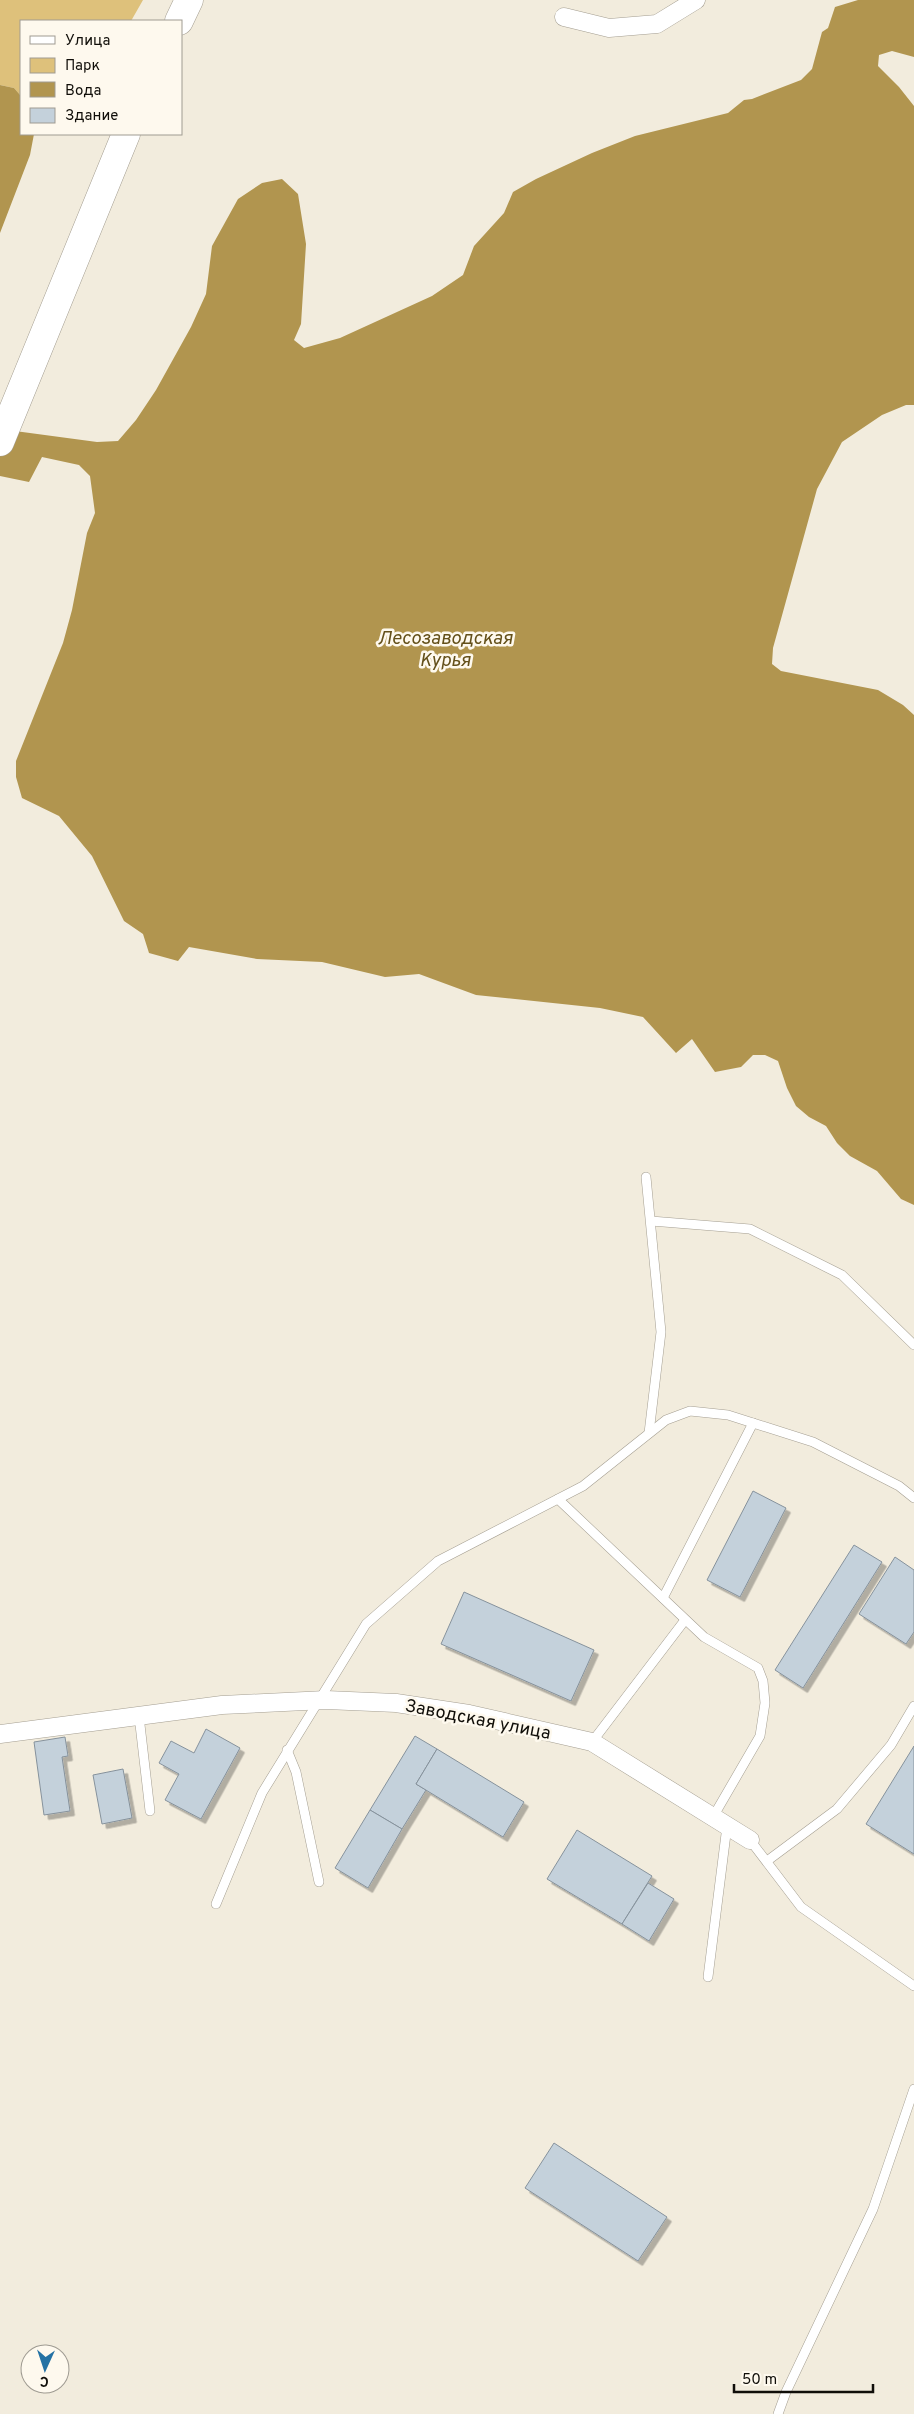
<svg xmlns="http://www.w3.org/2000/svg" width="914" height="2414" viewBox="0 0 914 2414" font-family="Overpass,sans-serif">
  <style>
    .green { fill: #dec17b }
    .water { fill: #b1954f }
    .building { fill: #c4d1db; stroke: #86929c; filter: url(#shadow) }
    .lines { fill: none; stroke-linecap: round; stroke-linejoin: round }
    .service-casing { stroke: #a49e91; stroke-width: 10 }
    .minor-casing { stroke: #a49e91; stroke-width: 19 }
    .primary-casing { stroke: #a49e91; stroke-width: 29 }
    .service { stroke: #fff; stroke-width: 9 }
    .minor { stroke: #fff; stroke-width: 18 }
    .primary { stroke: #fff; stroke-width: 28 }
    .labels { text-anchor: middle; stroke-width: 5; stroke-linejoin: round; paint-order: stroke }
    .street-label { font-size: 18px; fill: #100e09; stroke: #fef9ee }
    .water-label { font-size: 19px; font-style: italic; fill: #64501a; stroke: #fef9ee }
  </style>
  <defs>
    <filter id="shadow"><feDropShadow dx="4.5" dy="4.5" stdDeviation="0" flood-color="#0004"/></filter>
  </defs>
  <rect width="100%" height="100%" fill="#f2ecdd"/>
  <polygon class="green" points="0,0 143,0 131,21 21,21 21,96 14,88 0,85"/>
  <g class="water">
    <polygon points="858,0 914,0 914,57 892,51 879,55 878,66 899,87 914,106 914,405 906,405 882,415 842,442 817,489 773,648 772,664 781,671 878,690 903,705 914,715 914,1205 901,1199 877,1171 850,1156 837,1143 826,1126 809,1117 796,1106 787,1088 778,1061 765,1055 753,1055 741,1067 715,1072 692,1039 676,1053 643,1017 600,1008 476,995 419,974 385,977 322,962 257,959 189,947 178,961 149,953 143,934 124,921 92,856 59,816 22,798 16,777 16,761 63,643 72,610 87,533 95,513 90,476 79,465 42,457 29,482 0,476 0,429 97,442 118,441 136,420 156,390 191,327 206,294 212,246 238,199 262,183 282,179 298,194 306,244 301,324 294,340 304,348 340,338 432,296 463,275 474,246 504,213 513,192 536,179 592,153 635,136 728,113 744,100 752,99 801,80 812,69 822,32 828,28 835,7"/>
    <polygon points="0,85 14,88 21,96 21,134 34,134 30,155 0,233"/>
  </g>
  <g class="building">
    <polygon points="753,1491 786,1508 740,1597 707,1580"/>
    <polygon points="854,1545 882,1562 803,1688 775,1670"/>
    <polygon points="895,1557 914,1570 914,1632 906,1644 859,1614"/>
    <polygon points="464,1592 594,1650 571,1701 441,1644"/>
    <polygon points="206,1729 240,1748 201,1819 165,1800 179,1774 159,1763 171,1741 194,1753"/>
    <polygon points="415,1736 437,1749 416,1784 426,1790 402,1829 370,1810"/>
    <polygon points="65,1737 68,1756 62,1757 70,1811 44,1815 34,1742"/>
    <polygon points="914,1746 914,1854 866,1824"/>
    <polygon points="437,1749 524,1802 503,1837 416,1784"/>
    <polygon points="123,1769 132,1818 102,1824 93,1775"/>
    <polygon points="370,1810 402,1829 368,1888 335,1868"/>
    <polygon points="577,1830 652,1876 622,1924 547,1879"/>
    <polygon points="648,1883 674,1899 649,1941 622,1924"/>
    <polygon points="554,2143 667,2217 638,2261 525,2188"/>
  </g>
  <g class="lines">
    <defs>
      <g id="service">
        <polyline points="646,1177 661,1332 649,1433"/>
        <polyline points="651,1221 750,1229 842,1275 914,1345"/>
        <polyline points="558,1499 704,1637 758,1668 763,1681 765,1703 760,1736 713,1817"/>
        <polyline points="663,1598 753,1423"/>
        <polyline points="139,1716 150,1811"/>
        <polyline points="592,1742 685,1620"/>
        <polyline points="287,1750 296,1772 319,1882"/>
        <polyline points="750,1840 801,1907 914,1986"/>
        <polyline points="767,1861 837,1809 891,1745 914,1706"/>
        <polyline points="216,1904 262,1793 366,1624 438,1561 583,1486 666,1420 690,1411 728,1415 813,1442 899,1486 914,1498"/>
        <polyline points="708,1977 727,1826"/>
        <polyline points="778,2414 786,2392 873,2209 914,2089"/>
      </g>
      <g id="minor">
        <polyline points="564,17 609,28 657,24 696,0"/>
        <polyline points="0,1734 222,1705 326,1700 396,1703 469,1714 592,1742 750,1840"/>
      </g>
      <g id="primary">
        <polyline points="179,21 189,0"/>
        <polyline points="0,442 126,134"/>
      </g>
    </defs>
    <use href="#service" class="service-casing"/>
    <use href="#minor" class="minor-casing"/>
    <use href="#primary" class="primary-casing"/>
    <use href="#service" class="service"/>
    <use href="#minor" class="minor"/>
    <use href="#primary" class="primary"/>
  </g>
  <g class="labels">
    <g class="street-label">
      <text transform="translate(478 1719) rotate(11)" y="6">Заводская улица</text>
    </g>
    <g class="water-label">
      <text x="445" y="644">Лесозаводская<tspan x="445" dy="22">Курья</tspan></text>
    </g>
  </g>
  <rect x="20" y="20" width="162" height="115" fill="#fef9ee" stroke="#9f9b92"/>
  <rect x="30" y="36" width="25" height="8" fill="#ffffff" stroke="#9f9b92"/>
  <text x="65" y="45" font-size="15" fill="#100e09">Улица</text>
  <rect x="30" y="58" width="25" height="15" fill="#dec17b" stroke="#9f9b92"/>
  <text x="65" y="70" font-size="15" fill="#100e09">Парк</text>
  <rect x="30" y="82" width="25" height="15" fill="#b1954f" stroke="#9f9b92"/>
  <text x="65" y="95" font-size="15" fill="#100e09">Вода</text>
  <rect x="30" y="108" width="25" height="15" fill="#c4d1db" stroke="#9f9b92"/>
  <text x="65" y="120" font-size="15" fill="#100e09">Здание</text>
  <g transform="translate(45 2369) rotate(183)"><circle r="24" fill="#fef9ee" stroke="#9f9b92"/>
  <path d="M0-4L9 19L0 12L-9 19Z" fill="#2572a4"/>
  <text y="-8" font-size="14" font-weight="bold" text-anchor="middle" fill="#100e09">С</text>
  </g>
  <path d="M734 2384v8h139v-8" fill="none" stroke="#100e09" stroke-width="2.5"/>
  <text x="742" y="2384" font-size="15" fill="#100e09" stroke="#fef9ee" stroke-width="4" paint-order="stroke">50 m</text>
</svg>
